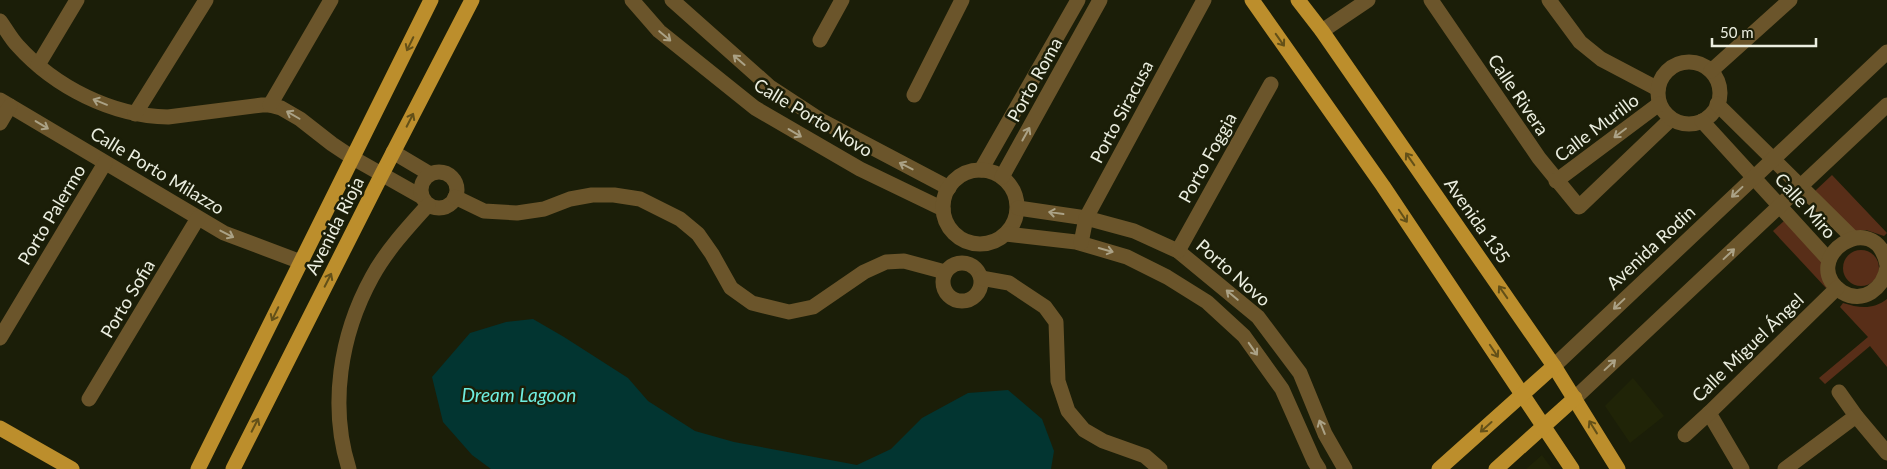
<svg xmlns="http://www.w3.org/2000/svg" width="1887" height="469" viewBox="0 0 1887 469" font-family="Lato,sans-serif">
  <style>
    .built { fill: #202407 }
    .green { fill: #582e18 }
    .water { fill: #023531 }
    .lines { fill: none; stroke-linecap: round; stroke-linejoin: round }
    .minor { stroke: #6b552b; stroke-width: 15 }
    .major { stroke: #bc8e2c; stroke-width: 15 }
    .oneway { stroke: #aba286 }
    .oneway2 { stroke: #635018 }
    .labels { text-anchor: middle; stroke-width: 5; stroke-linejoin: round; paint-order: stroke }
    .street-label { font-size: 18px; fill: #ebeee0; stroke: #1b1e08 }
    .water-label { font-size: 19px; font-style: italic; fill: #6feee0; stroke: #1b1e08 }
  </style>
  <rect width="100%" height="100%" fill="#1b1e08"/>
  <g class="built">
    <polygon points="1633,378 1664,416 1630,443 1605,406"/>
    <polygon points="1542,455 1552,469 1526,469"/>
  </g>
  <g class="green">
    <polygon points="1832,175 1887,233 1884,236 1866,230 1854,232 1815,191"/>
    <polygon points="1785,220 1823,260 1828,286 1826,288 1773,231"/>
    <circle cx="1861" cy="268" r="18"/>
    <path d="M1887,299V367L1870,346L1825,384L1819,378L1868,337L1840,307L1843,303C1859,308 1873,310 1887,299Z"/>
  </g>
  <polygon class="water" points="533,319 564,337 628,378 648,401 695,431 734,442 857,465 891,449 922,418 968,393 1008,390 1042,419 1054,451 1051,469 491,469 472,455 443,422 432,377 470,333 506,322"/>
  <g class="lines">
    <g class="minor">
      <polyline points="632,0 659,31 755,108 860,169 943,209"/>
      <polyline points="672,0 770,87 822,121 949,188"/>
      <polyline points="1431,0 1539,158 1579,207 1671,119"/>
      <polyline points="1549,0 1580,42 1601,59 1658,89"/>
      <path d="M0,21C6,29 11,39 18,46C55,87 112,116 168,117L262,105H270L281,108L300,119L332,144L353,158L422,197"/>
      <polyline points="1322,31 1368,0"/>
      <polyline points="820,40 842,0"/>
      <circle cx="1689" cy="93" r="31"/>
      <polyline points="38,65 77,0"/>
      <polyline points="1711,71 1790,0"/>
      <polyline points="914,95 962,0"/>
      <polyline points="0,100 224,233 301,262"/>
      <polyline points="1717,104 1853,238"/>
      <polyline points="270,105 331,0"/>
      <polyline points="135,114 206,0"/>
      <polyline points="1702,121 1829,260"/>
      <polyline points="0,123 10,106"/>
      <polyline points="393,152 430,174"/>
      <polyline points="981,170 1078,0"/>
      <circle cx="980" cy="207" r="37"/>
      <circle cx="439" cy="190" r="18"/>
      <polyline points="1002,177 1100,0"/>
      <polyline points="1556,181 1659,104"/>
      <polyline points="455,197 484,211 517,213 544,209 570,199 592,195 614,195 640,199 680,219 698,234 712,254 731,288 752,303 789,312 813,307 864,272 886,262 904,261 945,272"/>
      <polyline points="1018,208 1086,218 1134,231 1178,251 1258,317 1300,373 1325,434 1345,469"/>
      <polyline points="1006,234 1076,242 1127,257 1167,277 1207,302 1244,336 1282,389 1314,461 1319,469"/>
      <polyline points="1081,243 1086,218 1204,0"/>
      <polyline points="1178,251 1271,84"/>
      <circle cx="962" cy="282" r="19"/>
      <path d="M1887,265C1875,204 1796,260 1842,292C1863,305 1884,288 1887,267"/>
      <polyline points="981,278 1009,283 1045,307 1056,322 1058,381 1068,411 1084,430 1103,441 1145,456 1160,469"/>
      <polyline points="0,338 105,163"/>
      <polyline points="1554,366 1887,52"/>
      <polyline points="1839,392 1856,416 1887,453"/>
      <polyline points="1575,398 1887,105"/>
      <polyline points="89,399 198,218"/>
      <polyline points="1709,413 1742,469"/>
      <polyline points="1685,435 1709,413 1837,288"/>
      <path d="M349,469C329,406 340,335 372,277C386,251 408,227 428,205"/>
      <polyline points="1785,469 1856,416"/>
    </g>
    <g class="major">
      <polyline points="1252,0 1383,186 1572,469"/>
      <polyline points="1298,0 1322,31 1554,366 1618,469"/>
      <polyline points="0,428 72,469"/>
      <polyline points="198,469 431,0"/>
      <polyline points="233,469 382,174 472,0"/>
      <polyline points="1439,469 1554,366"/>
      <polyline points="1496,469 1575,398"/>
    </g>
  </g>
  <defs><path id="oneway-shaft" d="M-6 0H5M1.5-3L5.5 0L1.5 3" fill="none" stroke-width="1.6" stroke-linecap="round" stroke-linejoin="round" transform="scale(1.25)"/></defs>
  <g class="oneway">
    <use href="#oneway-shaft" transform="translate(665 36) rotate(40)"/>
    <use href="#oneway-shaft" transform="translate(739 60) rotate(-139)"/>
    <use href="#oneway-shaft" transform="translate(100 102) rotate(-158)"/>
    <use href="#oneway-shaft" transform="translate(293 115) rotate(-150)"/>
    <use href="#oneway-shaft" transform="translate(42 125) rotate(31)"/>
    <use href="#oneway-shaft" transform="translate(795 133) rotate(31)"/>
    <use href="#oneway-shaft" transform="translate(1620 133) rotate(143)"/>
    <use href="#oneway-shaft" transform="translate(1026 134) rotate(-61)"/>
    <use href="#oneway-shaft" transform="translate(906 166) rotate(-153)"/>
    <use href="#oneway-shaft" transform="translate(1737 192) rotate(137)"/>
    <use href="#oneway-shaft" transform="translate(1056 213) rotate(-172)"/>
    <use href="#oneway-shaft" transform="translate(227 234) rotate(27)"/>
    <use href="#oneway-shaft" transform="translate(1106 250) rotate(16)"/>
    <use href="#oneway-shaft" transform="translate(1729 254) rotate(-43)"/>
    <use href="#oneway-shaft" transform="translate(1232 295) rotate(-140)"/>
    <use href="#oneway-shaft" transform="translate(1619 304) rotate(137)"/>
    <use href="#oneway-shaft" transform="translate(1253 349) rotate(55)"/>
    <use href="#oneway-shaft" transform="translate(1610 365) rotate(-43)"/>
    <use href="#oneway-shaft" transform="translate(1322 427) rotate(-112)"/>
  </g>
  <g class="oneway2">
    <use href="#oneway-shaft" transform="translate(1280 40) rotate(55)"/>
    <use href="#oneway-shaft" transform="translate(410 44) rotate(116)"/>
    <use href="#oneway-shaft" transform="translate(410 120) rotate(-63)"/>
    <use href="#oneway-shaft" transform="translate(1410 159) rotate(-125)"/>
    <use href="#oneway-shaft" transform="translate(1403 216) rotate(56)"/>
    <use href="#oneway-shaft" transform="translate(328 280) rotate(-63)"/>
    <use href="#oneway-shaft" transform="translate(1503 292) rotate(-125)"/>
    <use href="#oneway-shaft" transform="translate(275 314) rotate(116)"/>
    <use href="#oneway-shaft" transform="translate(1494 351) rotate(56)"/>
    <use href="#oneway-shaft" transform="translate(255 425) rotate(-63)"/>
    <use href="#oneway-shaft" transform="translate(1486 427) rotate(138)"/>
    <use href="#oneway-shaft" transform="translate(1593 427) rotate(-122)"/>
  </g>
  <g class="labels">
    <g class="street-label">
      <text transform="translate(1035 80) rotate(-61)" y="6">Porto Roma</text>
      <text transform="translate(1518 95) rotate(56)" y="6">Calle Rivera</text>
      <text transform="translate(1122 112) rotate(-62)" y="6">Porto Siracusa</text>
      <text transform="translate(813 118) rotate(31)" y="6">Calle Porto Novo</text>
      <text transform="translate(1597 128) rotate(-37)" y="6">Calle Murillo</text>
      <text transform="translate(1208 158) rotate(-61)" y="6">Porto Foggia</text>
      <text transform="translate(157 171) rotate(31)" y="6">Calle Porto Milazzo</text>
      <text transform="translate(1805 206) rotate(48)" y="6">Calle Miro</text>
      <text transform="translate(52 215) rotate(-59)" y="6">Porto Palermo</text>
      <text transform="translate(1477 221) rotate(55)" y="6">Avenida 135</text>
      <text transform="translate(335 226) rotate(-63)" y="6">Avenida Rioja</text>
      <text transform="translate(1651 248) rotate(-43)" y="6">Avenida Rodin</text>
      <text transform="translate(1233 273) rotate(41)" y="6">Porto Novo</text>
      <text transform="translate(128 299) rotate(-59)" y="6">Porto Sofia</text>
      <text transform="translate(1748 348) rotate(-44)" y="6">Calle Miguel Ángel</text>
    </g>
    <g class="water-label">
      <text x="519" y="402">Dream Lagoon</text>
    </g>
  </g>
  <path d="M1712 38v8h104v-8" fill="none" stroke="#ebeee0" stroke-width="2.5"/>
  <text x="1720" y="38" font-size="15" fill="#ebeee0" stroke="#1b1e08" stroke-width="4" paint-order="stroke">50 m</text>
</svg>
